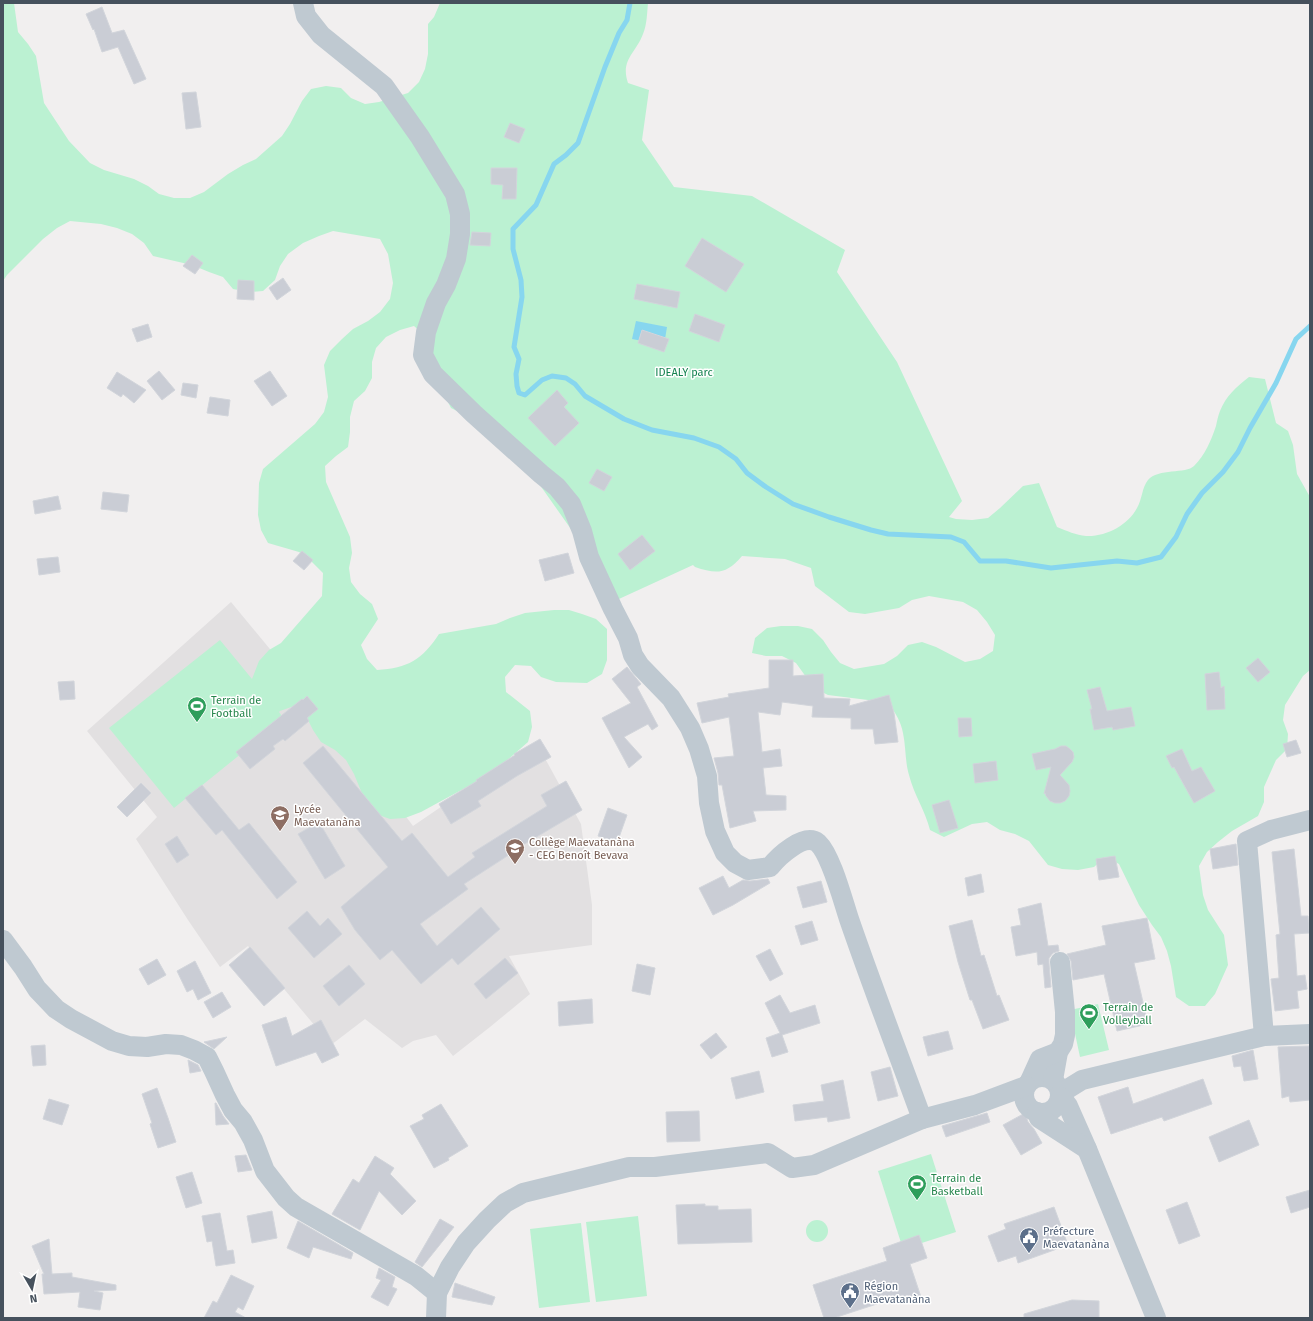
<svg xmlns="http://www.w3.org/2000/svg" width="1313" height="1321" viewBox="0 0 1313 1321" font-family="'Fira Sans',sans-serif">
  <style>
    .education { fill: #e2e0e1 }
    .green { fill: #bbf1d2 }
    .water { fill: #87d6ef }
    .lines { fill: none; stroke-linecap: round; stroke-linejoin: round }
    .stream { stroke: #87d6ef; stroke-width: 5 }
    .building { fill: #cacdd5; stroke: #d2d5db }
    .minor { stroke: #bfc9d1; stroke-width: 20 }
    .labels { text-anchor: middle; stroke-width: 3; stroke-linejoin: round; paint-order: stroke }
    .park-label { font-size: 11px; fill: #13824f; stroke: #fff }
    .leisure-label { font-size: 11px; fill: #27864d; stroke: #fff; text-anchor: start }
    .education-label { font-size: 11px; fill: #785e54; stroke: #fff; text-anchor: start }
    .service-label { font-size: 11px; fill: #4e5e75; stroke: #fff; text-anchor: start }
  </style>
  <rect width="100%" height="100%" fill="#f1efef"/>
  <polygon class="education" points="231,602 387,791 413,826 536,742 581,824 592,905 592,945 509,956 530,994 490,1027 453,1056 436,1035 413,1041 402,1048 365,1019 331,1045 248,946 220,967 188,920 136,839 157,817 87,731"/>
  <g class="green">
    <path d="M3,3H14L18,32L28,44L36,56L44,103L69,141L90,163L104,170L134,179L148,186L159,194L174,198H190L204,192L228,174L243,165L256,159L282,136L290,124L302,101L311,89L326,86L341,88L351,98L365,104L379,102L408,93L419,82L425,69L428,54V24L434,17L440,3H648C647,13 647,25 643,34C636,53 620,60 628,83L649,90L642,140L674,187L752,196L845,250L837,272L897,362L962,501L949,517L956,519L972,520L988,518L1000,508L1023,486L1039,483L1057,527C1067,531 1076,535 1086,536C1106,537 1128,525 1137,508C1142,500 1142,487 1148,480C1158,468 1186,474 1194,466C1205,455 1211,441 1216,426C1217,421 1218,416 1220,411C1226,396 1236,387 1249,377L1265,379L1276,423L1288,431L1293,445L1297,474L1310,497V555L1309,562L1310,575V670L1303,676L1285,705L1283,720L1288,734L1287,749L1276,760L1264,787V802L1258,816L1232,831L1218,842L1207,852L1199,866L1203,895L1208,910L1224,935L1228,965L1215,994L1205,1006H1189L1176,997L1171,966L1167,951L1161,937L1152,925L1139,905L1119,864L1105,857L1094,867L1078,870L1062,869L1048,865L1029,841L1015,834L1000,830L987,822L972,824L944,837L930,830C925,810 914,795 909,775C905,762 906,747 903,733C901,722 896,714 890,705L876,701L828,695L814,688L796,663L782,656H766L752,653L755,638L767,628L781,626H798L812,629L823,640L831,652L840,663L854,669L884,664L897,656L908,645L922,642L936,647L965,662L980,659L993,651L995,635L987,622L977,610L963,602L929,596L912,600L899,608L865,614L849,612L815,586L811,568L785,559L742,556C726,575 716,574 695,567L693,565L608,604L585,549L530,471L465,415L451,408L444,394L425,336L414,326L400,330L386,337L376,348L372,362V378L365,391L354,401L350,417V432L348,447L336,456L325,466L326,482L350,537L352,553L349,568L351,582L360,594L372,604L378,619L361,645L367,659L377,670C408,668 422,660 439,634L496,624L510,618L525,613L554,610H569L582,614L596,619L607,629V660L602,674L587,683L556,682L541,677L531,666L515,665L505,677L506,692L530,711L532,727L528,742L505,762L478,781L421,812L405,818L390,819L376,814L366,803L354,774L346,760L335,750L321,742L313,730L306,716L294,706L280,711L279,712L284,719L174,808L109,728L220,640L252,679L259,661L269,650L281,643L322,596L323,573L311,561L299,552L268,543L261,530L258,515L259,483L263,469L315,424L324,412L328,397L324,365L330,351L342,339L353,329L368,321L380,312L390,299L393,283L388,254L380,239L333,231L319,236L303,243L288,254L280,266L275,280L263,291L249,292L233,289L223,277L209,272L192,265L153,256L144,243L132,234L117,228L101,224L70,221L57,228L43,239L7,275L3,281Z"/>
    <polygon points="1098,1004 1109,1050 1080,1057 1070,1010"/>
    <polygon points="931,1154 956,1232 903,1249 878,1171"/>
    <polygon points="638,1216 647,1296 596,1302 586,1222"/>
    <circle cx="817" cy="1231" r="11"/>
    <polygon points="581,1223 590,1302 539,1308 530,1229"/>
  </g>
  <polygon class="water" points="636,321 667,327 664,345 632,339"/>
  <g class="lines">
    <polyline class="stream" points="630,3 627,20 619,33 605,67 578,143 566,155 554,164 536,205 513,229 513,249 521,280 522,297 514,347 519,359 516,374 517,386 519,393 525,395 542,380 552,376 566,378 575,384 585,396 624,419 652,430 694,438 719,447 736,459 747,473 766,487 793,504 829,517 871,530 888,534 951,537 964,542 980,561 1006,561 1051,568 1117,561 1137,563 1161,557 1176,537 1187,514 1202,493 1223,472 1238,452 1250,428 1276,383 1296,339 1310,326"/>
  </g>
  <g class="building">
    <polygon points="102,7 112,33 124,30 146,79 134,84 118,47 102,52 94,29 93,30 86,14"/>
    <polygon points="196,92 201,127 186,129 182,93"/>
    <polygon points="510,123 525,129 519,143 504,137"/>
    <polygon points="491,168 517,168 516,199 502,199 503,185 491,184"/>
    <polygon points="472,232 491,233 490,246 470,245"/>
    <polygon points="702,238 744,264 726,292 685,266"/>
    <polygon points="192,255 203,263 195,274 183,266"/>
    <polygon points="283,278 291,290 277,300 269,288"/>
    <polygon points="238,280 254,281 254,300 237,299"/>
    <polygon points="637,284 680,292 677,308 634,299"/>
    <polygon points="695,314 725,325 719,342 689,331"/>
    <polygon points="148,324 152,337 137,342 132,329"/>
    <polygon points="642,330 669,339 664,352 638,343"/>
    <polygon points="159,371 175,390 162,400 147,381"/>
    <polygon points="270,371 287,396 272,406 254,381"/>
    <polygon points="117,372 146,390 134,403 123,394 121,397 107,388"/>
    <polygon points="183,383 198,385 196,398 181,395"/>
    <polygon points="557,390 568,403 564,407 579,423 555,446 528,418"/>
    <polygon points="210,397 230,400 228,416 207,413"/>
    <polygon points="597,469 612,477 604,491 589,483"/>
    <polygon points="103,492 129,495 127,512 101,509"/>
    <polygon points="58,496 61,509 35,514 33,501"/>
    <polygon points="642,535 655,551 630,570 618,554"/>
    <polygon points="302,551 313,560 304,570 293,561"/>
    <polygon points="568,553 574,573 545,581 539,560"/>
    <polygon points="58,557 60,572 39,575 37,559"/>
    <polygon points="1258,658 1270,672 1258,682 1246,668"/>
    <polygon points="769,660 793,660 793,676 823,674 824,698 850,699 849,706 889,695 894,713 898,742 875,744 873,729 851,729 851,718 812,717 813,706 782,702 780,715 758,712 762,752 780,749 782,766 763,768 766,795 786,796 786,810 753,811 756,821 730,828 722,785 719,785 718,773 714,758 734,756 729,717 702,723 697,703 729,697 728,694 769,688"/>
    <polygon points="627,667 641,684 637,687 658,726 652,730 648,724 624,737 642,757 629,768 602,718 631,703 612,679"/>
    <polygon points="1219,672 1221,688 1224,686 1225,709 1207,710 1205,674"/>
    <polygon points="74,681 75,699 60,700 58,682"/>
    <polygon points="1100,687 1107,711 1131,707 1135,726 1113,730 1112,727 1094,730 1090,709 1092,709 1087,690"/>
    <polygon points="307,696 318,709 307,718 309,721 285,741 283,739 273,746 275,749 250,769 236,752 302,699 303,700"/>
    <polygon points="958,718 971,718 972,736 959,737"/>
    <polygon points="540,739 551,757 517,776 478,801 481,806 451,824 439,804 477,781 476,780 515,755 514,754"/>
    <polygon points="1296,740 1301,753 1287,757 1283,744"/>
    <polygon points="323,746 402,841 412,833 448,877 475,857 472,853 547,806 541,795 566,781 582,810 511,852 512,853 464,884 468,889 420,924 437,946 481,907 500,929 458,965 452,958 421,984 392,950 380,960 355,930 341,907 388,867 303,763"/>
    <polygon points="1061,746 1066,746 1070,749 1073,752 1074,757 1072,762 1060,775 1069,785 1070,791 1069,796 1065,801 1060,803 1055,803 1050,801 1046,796 1045,793 1044,794 1051,767 1036,770 1032,754 1055,749"/>
    <polygon points="1182,749 1192,771 1201,767 1215,791 1194,803 1174,767 1172,768 1166,756"/>
    <polygon points="996,761 998,780 975,783 973,764"/>
    <polygon points="141,783 151,793 127,817 117,807"/>
    <polygon points="202,785 239,830 249,823 297,882 277,899 222,830 216,835 185,798"/>
    <polygon points="949,800 958,828 940,833 932,805"/>
    <polygon points="608,808 627,815 617,843 598,836"/>
    <polygon points="319,822 345,866 325,879 298,834"/>
    <polygon points="177,836 189,855 177,863 165,844"/>
    <polygon points="1236,844 1238,865 1213,869 1210,849"/>
    <polygon points="1294,849 1301,916 1308,916 1309,933 1294,934 1297,976 1305,975 1307,989 1297,991 1299,1008 1275,1011 1271,979 1279,978 1276,935 1280,934 1272,852"/>
    <polygon points="1115,856 1119,877 1099,880 1096,859"/>
    <polygon points="981,874 984,892 968,896 965,878"/>
    <polygon points="723,876 729,888 743,880 750,881 768,879 770,883 733,905 713,915 699,888"/>
    <polygon points="821,881 827,902 803,908 797,887"/>
    <polygon points="1041,903 1048,946 1058,945 1059,951 1053,953 1049,958 1049,963 1051,987 1045,988 1043,964 1038,965 1037,952 1016,956 1011,927 1021,925 1018,909"/>
    <polygon points="307,911 320,926 328,918 342,934 314,958 288,928"/>
    <polygon points="1147,918 1155,959 1134,963 1148,1024 1117,1031 1104,974 1073,980 1071,961 1067,954 1106,945 1102,926"/>
    <polygon points="972,920 981,956 984,955 997,996 999,995 1009,1020 983,1029 972,1000 970,1000 958,962 949,926"/>
    <polygon points="812,921 818,940 801,945 795,926"/>
    <polygon points="250,947 285,988 264,1006 229,965"/>
    <polygon points="770,949 783,974 770,981 756,956"/>
    <polygon points="505,958 518,973 486,999 474,984"/>
    <polygon points="157,959 166,975 148,985 139,969"/>
    <polygon points="195,961 211,993 198,1000 193,989 187,992 177,971"/>
    <polygon points="637,964 655,968 650,995 632,991"/>
    <polygon points="349,965 365,984 339,1006 323,986"/>
    <polygon points="222,992 231,1007 213,1018 204,1002"/>
    <polygon points="780,995 790,1013 815,1005 820,1023 782,1035 788,1052 772,1057 766,1038 780,1033 765,1003"/>
    <polygon points="592,999 593,1023 559,1026 558,1002"/>
    <polygon points="286,1017 292,1036 321,1020 339,1055 322,1063 316,1052 276,1066 262,1025"/>
    <polygon points="948,1031 953,1049 928,1056 923,1037"/>
    <polygon points="716,1033 727,1047 711,1059 700,1045"/>
    <polygon points="227,1037 214,1049 204,1042"/>
    <polygon points="45,1045 46,1065 33,1066 31,1046"/>
    <polygon points="1310,1046 1310,1100 1290,1102 1289,1096 1282,1098 1278,1047"/>
    <polygon points="1253,1050 1258,1079 1244,1081 1241,1066 1234,1067 1232,1056"/>
    <polygon points="188,1060 198,1065 201,1071 190,1073"/>
    <polygon points="890,1067 898,1096 878,1101 871,1072"/>
    <polygon points="759,1071 764,1092 736,1099 731,1078"/>
    <polygon points="1203,1079 1212,1104 1164,1121 1162,1117 1111,1134 1098,1097 1128,1087 1133,1104"/>
    <polygon points="843,1080 850,1118 828,1122 827,1117 795,1121 793,1105 824,1101 821,1085"/>
    <polygon points="157,1088 168,1118 176,1142 158,1148 150,1124 152,1123 142,1094"/>
    <polygon points="49,1099 69,1105 62,1125 43,1119"/>
    <polygon points="215,1103 216,1103 223,1116 229,1124 216,1125"/>
    <polygon points="441,1104 468,1146 448,1158 449,1160 434,1168 410,1126 424,1119 422,1115"/>
    <polygon points="699,1111 700,1141 667,1142 666,1112"/>
    <polygon points="987,1113 990,1122 946,1137 942,1126"/>
    <polygon points="1025,1113 1028,1122 1034,1129 1042,1143 1021,1155 1003,1125"/>
    <polygon points="1249,1120 1259,1145 1219,1162 1209,1137"/>
    <polygon points="246,1155 252,1170 238,1172 235,1156"/>
    <polygon points="375,1156 394,1168 390,1174 416,1201 402,1215 379,1191 360,1230 332,1214 353,1179 359,1183"/>
    <polygon points="192,1172 202,1203 186,1208 176,1177"/>
    <polygon points="1310,1190 1310,1207 1291,1213 1286,1197"/>
    <polygon points="1187,1202 1200,1236 1179,1244 1166,1210"/>
    <polygon points="705,1204 705,1206 718,1206 718,1210 751,1209 752,1242 678,1244 676,1205"/>
    <polygon points="1054,1207 1068,1245 1018,1263 1016,1256 998,1262 988,1236 1006,1229 1004,1224"/>
    <polygon points="272,1211 277,1238 252,1243 247,1216"/>
    <polygon points="220,1213 227,1251 233,1250 235,1263 216,1266 212,1241 207,1242 202,1216"/>
    <polygon points="440,1219 454,1227 422,1267 415,1262"/>
    <polygon points="298,1221 353,1253 351,1259 313,1247 309,1258 287,1248"/>
    <polygon points="919,1235 927,1258 910,1264 921,1297 900,1303 898,1297 834,1318 824,1318 813,1285 887,1261 883,1248"/>
    <polygon points="49,1239 52,1274 72,1273 72,1277 116,1285 116,1290 94,1291 103,1293 100,1310 78,1307 80,1292 44,1294 42,1274 44,1274 32,1246"/>
    <polygon points="379,1268 395,1277 392,1287 397,1289 388,1306 371,1297 381,1280 376,1278"/>
    <polygon points="231,1275 254,1286 243,1310 238,1307 235,1312 246,1318 204,1318 213,1301 217,1303"/>
    <polygon points="455,1283 495,1297 492,1305 452,1297"/>
    <polygon points="1072,1300 1099,1301 1099,1318 1024,1318 1024,1314"/>
  </g>
  <g class="lines">
    <g class="minor">
      <path d="M303,3L306,16L321,35L384,86L420,137L455,194L460,214V234L456,259L446,285L436,303L426,332L423,355L433,374L474,414L541,474L557,487L571,504L582,531L589,557L613,609L628,638L633,655L640,666L671,698L690,728L699,749L707,776L709,803L715,831L725,853L735,863L748,870L770,867C778,857 804,832 818,843C831,855 843,901 849,919C872,986 898,1053 922,1119"/>
      <polyline points="3,940 23,967 37,989 56,1009 71,1019 112,1041 129,1046 147,1047 166,1044 181,1045 194,1050 207,1057 214,1071 225,1095 233,1110 243,1122 253,1140 265,1171 286,1198 296,1207 416,1276 437,1293"/>
      <polyline points="1264,1036 1247,841 1271,830 1310,820"/>
      <circle cx="1042" cy="1095" r="18"/>
      <polyline points="1053,1080 1058,1052 1063,1044 1065,1035 1065,1012 1060,962"/>
      <polyline points="1030,1081 1040,1059 1058,1052"/>
      <polyline points="1061,1093 1082,1080 1264,1036 1310,1034"/>
      <polyline points="1061,1097 1068,1106 1087,1149 1156,1318"/>
      <polyline points="1037,1112 1039,1118 1087,1149"/>
      <polyline points="436,1318 437,1293 450,1267 466,1243 487,1220 505,1203 523,1193 629,1167 655,1167 768,1153 792,1168 814,1165 922,1119 975,1105 1026,1086"/>
    </g>
  </g>
  <defs>
    <symbol id="stadium-pin" viewBox="-11 -11 22 30"><path d="M0 17L-7.5 6A9.5 9.5 0 1 1 7.5 6Z" fill="#2e9e5b" stroke="#fff"/><path d="M0-5a6.5 5 0 1 0 0 10a6.5 5 0 1 0 0-10ZM-3.5-1.8h7v3.6h-7Z" fill="#fff"/></symbol>
    <symbol id="school-pin" viewBox="-11 -11 22 30"><path d="M0 17L-7.5 6A9.5 9.5 0 1 1 7.5 6Z" fill="#8d6e63" stroke="#fff"/><path d="M0-5L7-2L0 1L-7-2ZM-4 1L0 2.5L4 1V4Q0 6-4 4Z" fill="#fff"/></symbol>
    <symbol id="civic-pin" viewBox="-11 -11 22 30"><path d="M0 17L-7.5 6A9.5 9.5 0 1 1 7.5 6Z" fill="#5c6f8a" stroke="#fff"/><path d="M-.6-6.5H3V-4.5H.6V-3L4-1V1h2V6H-6V1h2V-1L-.6-3ZM-1.2 2.5V6h2.4V2.5Z" fill="#fff"/></symbol>
  </defs>
  <g fill-rule="evenodd">
    <use href="#stadium-pin" x="186" y="695" width="22" height="30"/>
    <use href="#school-pin" x="269" y="804" width="22" height="30"/>
    <use href="#school-pin" x="504" y="837" width="22" height="30"/>
    <use href="#stadium-pin" x="1078" y="1002" width="22" height="30"/>
    <use href="#stadium-pin" x="906" y="1173" width="22" height="30"/>
    <use href="#civic-pin" x="1018" y="1226" width="22" height="30"/>
    <use href="#civic-pin" x="839" y="1281" width="22" height="30"/>
  </g>
  <g class="labels">
    <g class="park-label">
      <text x="684" y="376">IDEALY parc</text>
    </g>
    <g class="leisure-label">
      <text x="211" y="704">Terrain de<tspan x="211" dy="13">Football</tspan></text>
      <text x="1103" y="1011">Terrain de<tspan x="1103" dy="13">Volleyball</tspan></text>
      <text x="931" y="1182">Terrain de<tspan x="931" dy="13">Basketball</tspan></text>
    </g>
    <g class="education-label">
      <text x="294" y="813">Lycée<tspan x="294" dy="13">Maevatanàna</tspan></text>
      <text x="529" y="846">Collège Maevatanàna<tspan x="529" dy="13">- CEG Benoît Bevava</tspan></text>
    </g>
    <g class="service-label">
      <text x="1043" y="1235">Préfecture<tspan x="1043" dy="13">Maevatanàna</tspan></text>
      <text x="864" y="1290">Région<tspan x="864" dy="13">Maevatanàna</tspan></text>
    </g>
  </g>
  <rect width="1313" height="1321" fill="none" stroke="#46515d" stroke-width="8"/>
  <g transform="translate(32 1289) rotate(171)" stroke="#ffffff" stroke-width="3" paint-order="stroke">
  <path d="M0-3L7 15L0 10L-7 15Z" fill="#46515d"/>
  <text y="-6" font-size="11" font-weight="bold" text-anchor="middle" fill="#46515d">N</text>
  </g>
</svg>
